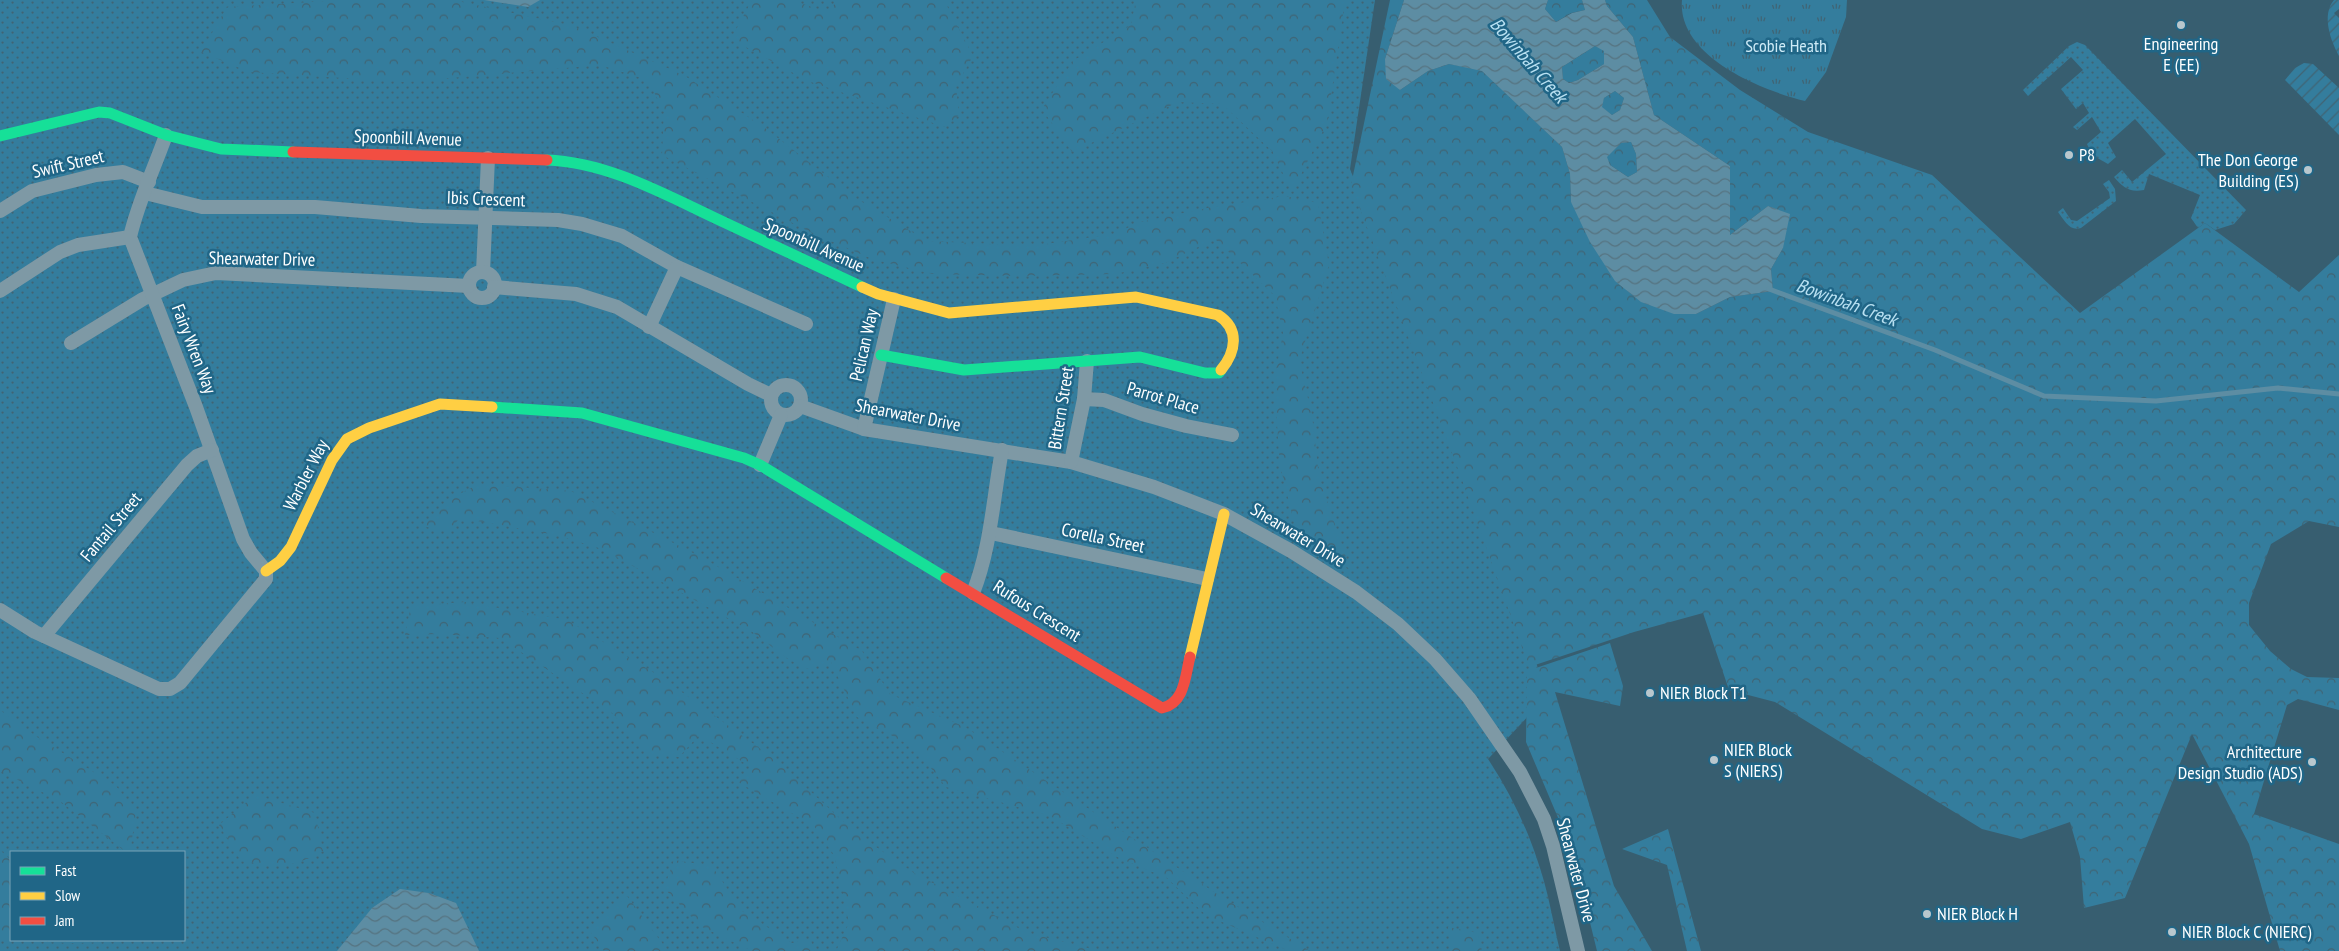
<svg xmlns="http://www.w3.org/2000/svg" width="2339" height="951" viewBox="0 0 2339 951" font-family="'PT Sans Narrow',sans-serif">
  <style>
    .grass { fill: url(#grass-dots); fill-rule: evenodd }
    .forest { fill: url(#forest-crowns) }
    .park { fill: url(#park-tufts) }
    .garden { fill: url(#garden-furrows) }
    .water { fill: url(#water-waves); fill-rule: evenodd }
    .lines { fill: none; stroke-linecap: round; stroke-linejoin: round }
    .stream { stroke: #5d8da3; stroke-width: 5 }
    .street { stroke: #7e99a5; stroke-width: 14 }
    .fast { stroke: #16e098; stroke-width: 11 }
    .slow { stroke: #ffcf43; stroke-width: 11 }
    .jam { stroke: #f24e42; stroke-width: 11 }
    .poi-dot { fill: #b9c7cd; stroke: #206687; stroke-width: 2 }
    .labels { text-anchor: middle; stroke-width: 5; stroke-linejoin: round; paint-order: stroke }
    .poi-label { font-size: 18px; fill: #fff; stroke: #206687; text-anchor: start }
    .park-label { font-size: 18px; fill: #ceebf7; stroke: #206687 }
    .street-label { font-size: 18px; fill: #fff; stroke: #206687 }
    .water-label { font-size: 19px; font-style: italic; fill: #b9e1f2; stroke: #206687 }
  </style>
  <defs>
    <pattern id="grass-dots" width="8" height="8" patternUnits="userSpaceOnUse" patternTransform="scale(1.25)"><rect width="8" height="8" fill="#347d9d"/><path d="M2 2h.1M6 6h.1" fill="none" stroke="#406474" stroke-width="1.8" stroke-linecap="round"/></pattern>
    <pattern id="forest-crowns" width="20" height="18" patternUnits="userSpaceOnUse" patternTransform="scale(1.25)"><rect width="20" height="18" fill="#347d9d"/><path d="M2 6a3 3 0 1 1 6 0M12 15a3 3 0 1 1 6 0" fill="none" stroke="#406474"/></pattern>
    <pattern id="park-tufts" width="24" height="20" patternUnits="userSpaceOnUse" patternTransform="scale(1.25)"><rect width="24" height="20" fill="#347d9d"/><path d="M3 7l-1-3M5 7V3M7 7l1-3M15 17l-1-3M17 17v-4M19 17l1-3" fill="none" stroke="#406474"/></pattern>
    <pattern id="garden-furrows" width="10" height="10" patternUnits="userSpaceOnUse" patternTransform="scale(1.25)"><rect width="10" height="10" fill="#347d9d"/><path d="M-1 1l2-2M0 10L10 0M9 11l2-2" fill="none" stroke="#406474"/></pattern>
    <pattern id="water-waves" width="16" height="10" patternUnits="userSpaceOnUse" patternTransform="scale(1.25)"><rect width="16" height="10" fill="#5d8da3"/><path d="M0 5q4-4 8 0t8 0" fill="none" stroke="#567380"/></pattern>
  </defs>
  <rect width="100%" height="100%" fill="#375e70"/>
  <g class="grass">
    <path d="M0,0H1375L1350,169L1481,493L1547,696L1488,759C1509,791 1526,825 1538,862C1548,890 1553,922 1560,951H0ZM11,852H184V940H11Z"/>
    <path d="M2077,42L2085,45L2246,210L2234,224L2215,230L2205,223L2198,228L2191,218L2200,195L2149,174L2144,190C2129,193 2123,187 2114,177L2122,170L2132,182L2166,154L2135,119L2108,143L2116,157L2108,164L2092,155L2087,144L2101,132L2092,117L2077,130L2073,127L2089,113L2083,103L2076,109L2061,89L2083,70L2071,57L2028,96L2023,90L2069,46Z"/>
    <path d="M2109,180L2115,189L2116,201L2081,228C2070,232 2064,220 2058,212L2063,208L2071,220L2077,221L2110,198L2109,192L2103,184Z"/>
  </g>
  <g class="forest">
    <polygon points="344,0 453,0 573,26 685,76 765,128 854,197 927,241 1033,246 1113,234 1141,222 1212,207 1285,196 1318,203 1329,265 1299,361 1312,415 1319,477 1350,569 1298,539 1280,465 1274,383 1283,333 1275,296 1215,239 1165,263 1115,274 1020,276 933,274 872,259 806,230 662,155 664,112 648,80 600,65 405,82 249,72 201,52 227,7"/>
    <polygon points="752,0 791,0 830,13 836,0 944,0 973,56 956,86 959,115 945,127 808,81 731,39"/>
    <polygon points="1136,0 1345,0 1327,123 1292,192 1272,151 1222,104 1178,102 1072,152 1042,109 1073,61 1131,25"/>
    <polygon points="1390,0 1404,0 1385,59 1400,90 1428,71 1449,64 1482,70 1562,147 1570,174 1571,202 1696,314 1730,297 1773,291 1771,269 1783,248 1768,206 1730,235 1730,166 1654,115 1633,37 1607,6 1605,0 1647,0 1670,37 1740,90 1808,132 1932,175 2080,313 2205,223 2299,292 2339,255 2339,527 2309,521 2271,544 2249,603 2249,625 2270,651 2291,669 2307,677 2339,678 2339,710 2298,699 2287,705 2254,814 2339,844 2339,951 2280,951 2249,844 2192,734 2125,898 2084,908 2080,857 2070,822 2021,839 1982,829 1775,702 1729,690 1703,613 1634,632 1529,667 1461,477 1351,185"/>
    <polygon points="1548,0 1582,0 1585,10 1571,13 1556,22 1545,9"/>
    <polygon points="1595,46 1604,50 1604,64 1578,80 1569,83 1563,79 1562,67"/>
    <polygon points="1615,91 1624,98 1620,110 1612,115 1601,107 1604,98"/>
    <polygon points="1631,142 1636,154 1637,172 1628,177 1610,165 1606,157 1621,143"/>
    <polygon points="478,484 571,491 701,557 862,651 890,694 965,727 1217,894 1310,951 1289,951 1206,915 1167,878 1119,858 1050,816 946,787 915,748 857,717 831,662 808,669 788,659 751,631 602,549 556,535 460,518 447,532 423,526 445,502"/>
    <polygon points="465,602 567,620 661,677 777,761 857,834 914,873 1028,933 1100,951 836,951 848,925 845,901 834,855 814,826 738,782 751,767 699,735 679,757 648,754 612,713 500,638 439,634 405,635 411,606"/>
    <polygon points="1610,643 1623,686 1620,706 1555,692 1614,886 1652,951 1597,951 1573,853 1526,742 1527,671"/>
    <polygon points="0,710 37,737 116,786 136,812 130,852 126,852 60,801 0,771"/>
    <path d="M255,795L315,813L323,851C286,870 281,867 241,861L219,825Z"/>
    <polygon points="1668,829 1701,951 1687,951 1667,865 1622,849"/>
    <polygon points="1,851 11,860 11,940 179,940 72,943 0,940"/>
    <polygon points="674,860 712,866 742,911 792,943 810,939 815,951 752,951 700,926 664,888"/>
    <polygon points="627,896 668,951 604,951 590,931"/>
    <polygon points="1448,927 1478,933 1482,951 1452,951"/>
  </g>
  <path class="park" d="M1682,0H1847L1846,17L1826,72L1805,101C1760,90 1677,56 1682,0Z"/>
  <g class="garden">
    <path d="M2334,0H2339V9L2334,13L2339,18V56C2331,41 2321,15 2334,0Z"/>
    <polygon points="2304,63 2313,64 2339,88 2339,135 2285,80 2295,68"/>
  </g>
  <g class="water">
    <polygon points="484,0 540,0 528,7"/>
    <path d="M1404,0H1548L1545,9L1556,22L1572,13L1585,10L1582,0H1605L1607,6L1633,37L1654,115L1730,166V235L1768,206L1790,214L1783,248L1771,269L1773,291L1730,297L1696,314H1674L1641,302L1615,281L1590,242L1571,202L1570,174L1562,147L1482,71L1449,64L1428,71L1400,90L1386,79L1385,59ZM1595,46L1604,51V64L1578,80L1569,83L1563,79L1562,67ZM1615,91L1624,98L1620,110L1612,115L1602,107L1604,98ZM1631,142L1636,154L1637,172L1628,177L1610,165L1607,157L1621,143Z"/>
    <polygon points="400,889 429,893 456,903 479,951 337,951 372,908"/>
  </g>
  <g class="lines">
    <polyline class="stream" points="1769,289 1935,350 2044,396 2156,401 2278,388 2339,394"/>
    <g class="street">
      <polyline points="145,193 202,207 315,207 421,216 558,220 582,224 622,236 677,267 806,324"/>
      <polyline points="0,211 32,191 96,175 123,172 149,182"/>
      <polyline points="483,272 488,158"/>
      <circle cx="482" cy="285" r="13"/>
      <polyline points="494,287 576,294 617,307 748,384 771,395"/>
      <polyline points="0,291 60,252 78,245 130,237"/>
      <polyline points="649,327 677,267"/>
      <polyline points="71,343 143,299 183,280 216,273 469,286"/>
      <circle cx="786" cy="400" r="15"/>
      <polyline points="1084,399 1104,400 1142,414 1186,426 1232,435"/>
      <polyline points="800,406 864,429 1071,462 1154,487 1224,514 1291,551 1356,592 1398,624 1435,659 1469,698 1520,772 1544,819 1553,846 1578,951"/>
      <polyline points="864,429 894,299"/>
      <polyline points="1071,462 1084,399 1087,361"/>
      <polyline points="760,465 781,415"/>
      <polyline points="991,533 1207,579"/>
      <path d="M973,593C991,547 993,499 1002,450"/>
      <path d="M0,610L35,632L159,689H170L180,683L266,579V571L251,553L243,539L196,407L130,237C138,202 154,169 166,135"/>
      <polyline points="44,636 187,465 197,456 212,450"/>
    </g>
    <g class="fast">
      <polyline points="0,136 99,112 110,113 166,135 221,149 293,152"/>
      <path d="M547,160C606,162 662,193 715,218C764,241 813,264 862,287"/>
      <polyline points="881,355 964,370 1140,357 1205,373 1219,373 1221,370"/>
      <polyline points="492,407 582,413 744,458 760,465 946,578"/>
    </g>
    <g class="slow">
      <path d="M862,287L878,294L949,313L1136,297L1218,315C1240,329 1236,352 1221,370"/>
      <polyline points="266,571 280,561 291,547 332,460 347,439 369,428 440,404 492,407"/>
      <polyline points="1190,657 1224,514"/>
    </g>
    <g class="jam">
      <polyline points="293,152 547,160"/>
      <path d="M946,578L1162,708C1185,703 1185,676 1190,657"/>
    </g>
  </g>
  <g class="poi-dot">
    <circle cx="2181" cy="25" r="5"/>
    <circle cx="2069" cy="155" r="5"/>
    <circle cx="2308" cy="170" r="5"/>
    <circle cx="1650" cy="693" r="5"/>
    <circle cx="1714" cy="760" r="5"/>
    <circle cx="2312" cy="762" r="5"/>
    <circle cx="1927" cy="914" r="5"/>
    <circle cx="2172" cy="932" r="5"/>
  </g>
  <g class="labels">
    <g class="poi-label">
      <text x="2181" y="50" text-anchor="middle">Engineering<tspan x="2181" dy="21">E (EE)</tspan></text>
      <text x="2079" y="161">P8</text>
      <text x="2298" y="166" text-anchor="end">The Don George<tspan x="2298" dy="21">Building (ES)</tspan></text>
      <text x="1660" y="699">NIER Block T1</text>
      <text x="1724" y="756">NIER Block<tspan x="1724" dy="21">S (NIERS)</tspan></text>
      <text x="2302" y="758" text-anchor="end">Architecture<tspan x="2302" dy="21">Design Studio (ADS)</tspan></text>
      <text x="1937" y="920">NIER Block H</text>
      <text x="2182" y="938">NIER Block C (NIERC)</text>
    </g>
    <g class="park-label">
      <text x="1786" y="52">Scobie Heath</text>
    </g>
    <g class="street-label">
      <text transform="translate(408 138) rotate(2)" y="6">Spoonbill Avenue</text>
      <text transform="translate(68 164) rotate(-13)" y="6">Swift Street</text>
      <text transform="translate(486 199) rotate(2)" y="6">Ibis Crescent</text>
      <text transform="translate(814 245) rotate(24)" y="6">Spoonbill Avenue</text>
      <text transform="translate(262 259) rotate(1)" y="6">Shearwater Drive</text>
      <text transform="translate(864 345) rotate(-77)" y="6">Pelican Way</text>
      <text transform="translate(194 349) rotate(69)" y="6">Fairy Wren Way</text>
      <text transform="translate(1163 398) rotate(16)" y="6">Parrot Place</text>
      <text transform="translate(1061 408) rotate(-81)" y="6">Bittern Street</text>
      <text transform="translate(908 415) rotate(11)" y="6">Shearwater Drive</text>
      <text transform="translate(306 475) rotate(-63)" y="6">Warbler Way</text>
      <text transform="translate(111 527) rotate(-50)" y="6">Fantail Street</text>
      <text transform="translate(1298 535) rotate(31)" y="6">Shearwater Drive</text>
      <text transform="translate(1103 538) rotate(12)" y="6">Corella Street</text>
      <text transform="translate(1037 611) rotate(32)" y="6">Rufous Crescent</text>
      <text transform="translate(1576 870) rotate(75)" y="6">Shearwater Drive</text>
    </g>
    <g class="water-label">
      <text transform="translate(1529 60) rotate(49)" y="7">Bowinbah Creek</text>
      <text transform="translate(1847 302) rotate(20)" y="7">Bowinbah Creek</text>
    </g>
  </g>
  <rect x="10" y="851" width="175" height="90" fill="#206687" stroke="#79a3b7"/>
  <rect x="20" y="867" width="25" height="8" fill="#16e098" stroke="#79a3b7"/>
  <text x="55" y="876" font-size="15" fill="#ffffff">Fast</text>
  <rect x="20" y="892" width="25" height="8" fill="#ffcf43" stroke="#79a3b7"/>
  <text x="55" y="901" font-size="15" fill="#ffffff">Slow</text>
  <rect x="20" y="917" width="25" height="8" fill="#f24e42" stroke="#79a3b7"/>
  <text x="55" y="926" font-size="15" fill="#ffffff">Jam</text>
</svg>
